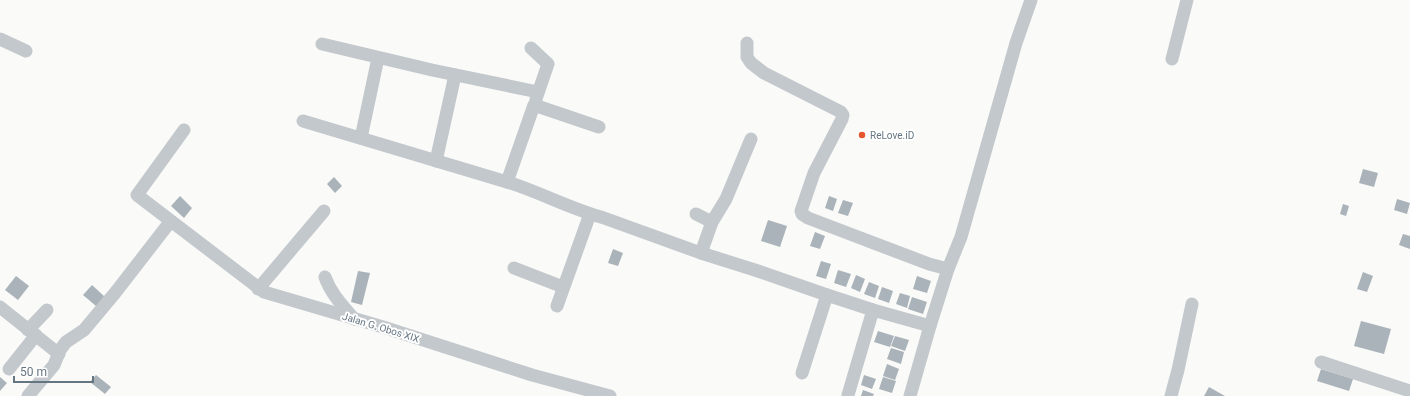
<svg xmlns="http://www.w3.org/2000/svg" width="1410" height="396" viewBox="0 0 1410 396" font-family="Roboto,sans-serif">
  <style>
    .building { fill: #aab3b9 }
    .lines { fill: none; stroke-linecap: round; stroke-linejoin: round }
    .minor { stroke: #c3c8cc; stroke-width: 13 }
    .poi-dot { fill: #e4572e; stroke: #fff; stroke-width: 1.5 }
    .labels { text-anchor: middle; stroke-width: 4; stroke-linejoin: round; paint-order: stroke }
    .poi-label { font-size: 10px; fill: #657683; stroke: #fff; text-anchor: start }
    .street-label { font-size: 10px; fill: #657683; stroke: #fff }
  </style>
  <rect width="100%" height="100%" fill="#fafaf8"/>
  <g class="building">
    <polygon points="1363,169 1378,173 1374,187 1359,183"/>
    <polygon points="334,177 342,186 335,193 327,184"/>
    <polygon points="180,196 192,208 184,218 171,206"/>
    <polygon points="829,196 837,199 833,211 825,208"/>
    <polygon points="1397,199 1410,203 1407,214 1394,210"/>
    <polygon points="843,200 853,203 848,216 838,213"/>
    <polygon points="1343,204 1349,206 1346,216 1340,214"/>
    <polygon points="768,220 787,226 780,247 761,241"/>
    <polygon points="815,232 825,236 820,249 810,246"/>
    <polygon points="1403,234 1410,236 1410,249 1399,245"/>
    <polygon points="613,249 623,253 618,266 608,263"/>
    <polygon points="821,261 831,264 826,279 816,276"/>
    <polygon points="838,270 851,274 846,287 834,283"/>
    <polygon points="358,271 370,273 362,305 351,302"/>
    <polygon points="1363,272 1373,276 1367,292 1357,289"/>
    <polygon points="856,275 865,279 860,292 851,288"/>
    <polygon points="16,276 29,286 18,300 5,290"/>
    <polygon points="917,276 931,281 927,293 913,289"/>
    <polygon points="869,282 879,286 875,298 864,294"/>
    <polygon points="92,285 105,297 96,306 83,295"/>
    <polygon points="882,287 893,291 889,303 878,299"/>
    <polygon points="900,293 910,296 907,308 896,304"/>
    <polygon points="912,297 927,302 923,314 908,309"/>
    <polygon points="1361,321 1391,329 1384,354 1354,346"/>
    <polygon points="878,331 894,336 890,347 874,342"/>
    <polygon points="895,336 909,340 905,351 891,346"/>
    <polygon points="891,348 904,352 901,364 887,359"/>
    <polygon points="887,364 899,369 895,380 883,376"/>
    <polygon points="1321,369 1353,379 1349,391 1317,381"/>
    <polygon points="96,375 111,387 105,394 90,382"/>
    <polygon points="864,375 876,379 872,389 861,385"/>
    <polygon points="0,377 7,383 0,391"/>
    <polygon points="883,377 896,381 892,393 879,389"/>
    <polygon points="1209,387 1225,396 1204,396"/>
    <polygon points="863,390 874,394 873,396 861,396"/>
  </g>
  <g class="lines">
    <g class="minor">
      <polyline points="0,39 26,51"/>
      <polyline points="747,43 747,57 751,63 764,73 841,112 843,115 842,119 814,173 801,211 802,214 808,218 929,264 948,269"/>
      <polyline points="322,44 432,70 538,92"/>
      <polyline points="531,48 548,64 536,99"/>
      <polyline points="1172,59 1187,0"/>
      <path d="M303,121C371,141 439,161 507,182C540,192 570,209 604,218L701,253L758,271L827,295L873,310L930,326"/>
      <polyline points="184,130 137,195 264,292 383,327 532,375 610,396"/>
      <polyline points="361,138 378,58"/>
      <polyline points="436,161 455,75"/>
      <polyline points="507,182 534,105 599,127"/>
      <polyline points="696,214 712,222"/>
      <polyline points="701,253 712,222 726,199 751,139"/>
      <polyline points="514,268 563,287"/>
      <path d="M325,277C331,294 343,306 354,319"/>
      <polyline points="258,289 324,211"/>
      <polyline points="557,306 590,214"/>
      <polyline points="0,307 59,354"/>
      <polyline points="28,330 47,310"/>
      <polyline points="1321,362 1410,391"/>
      <polyline points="9,369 36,335"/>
      <polyline points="802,373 827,295"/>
      <polyline points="848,395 873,310"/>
      <polyline points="28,396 54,365 60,350 66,342 84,330 115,293 170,222"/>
      <polyline points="910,396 930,326 948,269 961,237 1016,43 1031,0"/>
      <polyline points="1171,396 1178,370 1192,304"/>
    </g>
  </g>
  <circle class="poi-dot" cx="862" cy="135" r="4"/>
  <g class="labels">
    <g class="poi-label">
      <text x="870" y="139">ReLove.iD</text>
    </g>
    <g class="street-label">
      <text transform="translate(381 327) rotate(17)" y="4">Jalan G. Obos XIX</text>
    </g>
  </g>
  <path d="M14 376v6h79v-6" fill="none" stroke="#657683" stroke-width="2"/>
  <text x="20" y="376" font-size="12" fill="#657683" stroke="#ffffff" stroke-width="3" paint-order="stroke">50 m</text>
</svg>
